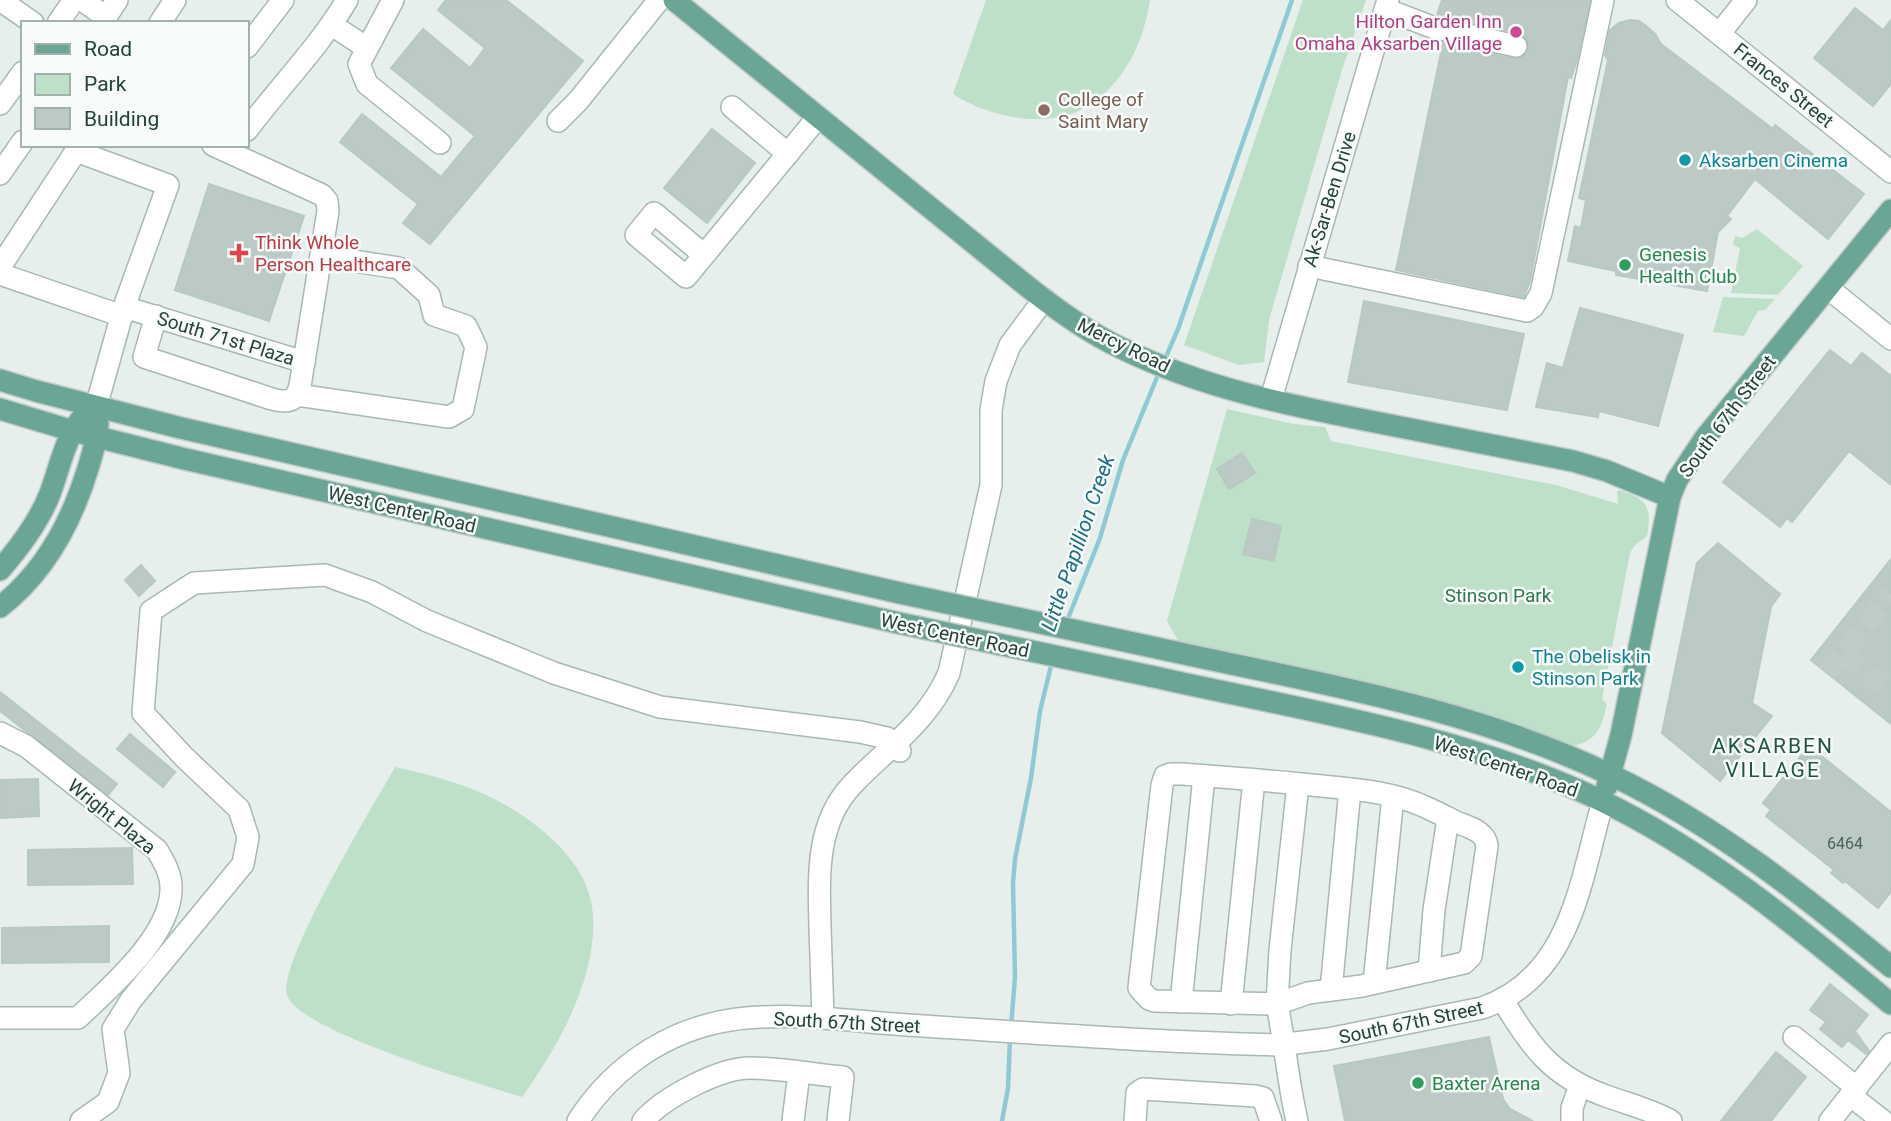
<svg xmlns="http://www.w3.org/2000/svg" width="1891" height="1121" viewBox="0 0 1891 1121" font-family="Roboto,sans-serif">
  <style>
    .green { fill: #bfe0c8 }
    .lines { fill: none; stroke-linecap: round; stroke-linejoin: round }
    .stream { stroke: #8ec9d4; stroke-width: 4.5 }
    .building { fill: #bbcac4; stroke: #b8c9c2; stroke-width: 2 }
    .minor-tunnel { stroke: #bfccc8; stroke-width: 21; stroke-dasharray: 21 10; stroke-linecap: butt }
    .minor-casing { stroke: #a8b8b2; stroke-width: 24 }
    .major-casing { stroke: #c2cac8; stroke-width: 24 }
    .minor { stroke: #fff; stroke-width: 21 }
    .major { stroke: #6aa596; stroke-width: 21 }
    .major-bridge-casing { stroke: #c2cac8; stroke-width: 24; stroke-linecap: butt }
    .major-bridge { stroke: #6aa596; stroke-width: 21 }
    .hotel-dot { fill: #d1479c; stroke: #f7fbf9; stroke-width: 2.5 }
    .education-dot { fill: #8d6e63; stroke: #f7fbf9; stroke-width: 2.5 }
    .culture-dot { fill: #0f9aa8; stroke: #f7fbf9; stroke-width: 2.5 }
    .health-dot { fill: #e0444e; stroke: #f7fbf9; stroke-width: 2.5 }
    .leisure-dot { fill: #2e9e5b; stroke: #f7fbf9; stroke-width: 2.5 }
    .labels { text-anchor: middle; stroke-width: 5; stroke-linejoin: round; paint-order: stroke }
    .number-label { font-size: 16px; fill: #4a645c }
    .hotel-label { font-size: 19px; fill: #b23c85; stroke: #f7fbf9; text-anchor: end }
    .street-label { font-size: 19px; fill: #24423a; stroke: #f7fbf9 }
    .education-label { font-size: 19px; fill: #785e54; stroke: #f7fbf9; text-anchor: start }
    .culture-label { font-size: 19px; fill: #0d838f; stroke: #f7fbf9; text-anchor: start }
    .health-label { font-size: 19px; fill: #be3a42; stroke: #f7fbf9; text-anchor: start }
    .leisure-label { font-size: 19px; fill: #27864d; stroke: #f7fbf9; text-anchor: start }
    .park-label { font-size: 19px; fill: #2d7a4b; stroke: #f7fbf9 }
    .water-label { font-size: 21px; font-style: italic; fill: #1c6f80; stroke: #f7fbf9 }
    .neighbourhood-label { font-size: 21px; letter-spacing: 2px; fill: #1f5548; stroke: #f7fbf9 }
  </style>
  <rect width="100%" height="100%" fill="#e6efeb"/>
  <g class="green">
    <path d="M986,0H1150C1144,41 1124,85 1086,107C1048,130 988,117 953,94Z"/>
    <polygon points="1303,0 1366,0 1342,70 1269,320 1264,362 1239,365 1184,345"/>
    <polygon points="1757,229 1803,266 1778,295 1731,293 1740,248 1733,245 1735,236 1742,238"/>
    <polygon points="1723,297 1775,299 1765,310 1758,311 1744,336 1713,332"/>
    <path d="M1227,409L1294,424L1325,427L1331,441L1556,485L1618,504L1617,492L1619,490C1648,499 1652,507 1647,536L1634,546L1630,553L1602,699L1607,704C1602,727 1596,744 1569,746L1178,641L1167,621Z"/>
    <path d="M395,767C423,773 450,780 477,791C521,809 581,851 591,901C604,967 559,1046 522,1097C481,1084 298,1031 287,995C277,963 375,803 395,767Z"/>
  </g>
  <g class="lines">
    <g class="stream">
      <polyline points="1165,359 1178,329 1292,0"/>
      <polyline points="1067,621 1100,538 1123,460 1160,370"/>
      <polyline points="1011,1027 1015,977 1013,883 1015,859 1031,778 1040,711 1052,662"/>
      <polyline points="1002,1121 1008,1088 1010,1039"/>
    </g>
  </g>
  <g class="building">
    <polygon points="446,0 506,0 583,61 430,244 403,223 418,204 340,142 362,114 441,177 475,136 391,68 423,29 470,68 485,48 438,10"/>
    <polygon points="1442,0 1590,0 1577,60 1571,78 1568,77 1530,281 1524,297 1396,270 1443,43 1514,59 1525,55 1529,48 1525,37 1519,33 1437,15"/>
    <polygon points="1855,8 1883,30 1891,20 1891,84 1873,106 1814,58"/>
    <polygon points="1630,20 1639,21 1645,25 1655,34 1661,44 1773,129 1775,125 1864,194 1828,239 1755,179 1727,216 1731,219 1718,232 1707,291 1616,275 1616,271 1568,261 1575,226 1581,228 1586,200 1579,198 1608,60 1605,55 1610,30 1619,23"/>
    <polygon points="712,129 755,163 707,223 664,188"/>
    <polygon points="209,184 304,216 269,321 175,290"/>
    <polygon points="1364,301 1524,334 1507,410 1348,382"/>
    <polygon points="1580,308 1683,335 1658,426 1599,411 1598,417 1536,407 1547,363 1563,368"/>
    <polygon points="1830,350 1851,366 1862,353 1891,376 1891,485 1849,451 1792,522 1787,518 1780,527 1723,482"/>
    <polygon points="1242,453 1255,473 1229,489 1217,469"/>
    <polygon points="1252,519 1281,526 1274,561 1243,554"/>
    <polygon points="1718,543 1780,594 1771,607 1752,703 1772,716 1720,781 1662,733 1697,563"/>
    <polygon points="1891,559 1891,724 1811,660"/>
    <polygon points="141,565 155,581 139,596 125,580"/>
    <polygon points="0,692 117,784 108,795 0,711"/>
    <polygon points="130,734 175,772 163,787 117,749"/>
    <polygon points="1809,746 1891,812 1891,892 1878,908 1845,881 1843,883 1831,873 1834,870 1766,816 1771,810 1763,803"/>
    <polygon points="38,779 39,816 0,818 0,780"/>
    <polygon points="132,848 133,884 28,885 28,850"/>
    <polygon points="109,926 109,962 2,963 2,928"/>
    <polygon points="1830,984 1868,1015 1855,1031 1869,1051 1866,1054 1848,1040 1842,1047 1820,1029 1826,1022 1810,1010"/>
    <polygon points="1489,1037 1503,1099 1510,1109 1533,1121 1345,1121 1334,1066"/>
    <polygon points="1776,1052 1806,1077 1771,1121 1721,1121"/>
  </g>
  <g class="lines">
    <g class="minor-tunnel">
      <polyline points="1843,653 1891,693"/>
      <polyline points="1827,673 1891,594"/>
    </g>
    <defs>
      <g id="minor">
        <polyline points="0,0 33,23"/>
        <polyline points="82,0 106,17 117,0"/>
        <polyline points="393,0 359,64 367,84 440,143"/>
        <polyline points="1677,0 1891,172"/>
        <polyline points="1385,9 1432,27 1516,46"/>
        <polyline points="58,23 74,0"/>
        <polyline points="160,23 175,0"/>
        <polyline points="332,25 367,48"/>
        <polyline points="1720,33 1746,0"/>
        <polyline points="247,47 283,0"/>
        <polyline points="0,104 23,72"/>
        <polyline points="732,107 788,154"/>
        <polyline points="558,121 578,101 659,0"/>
        <path d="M247,130C280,86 319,47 347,0"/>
        <polyline points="0,174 23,141"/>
        <polyline points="704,255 654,213 636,235 686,277 818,117"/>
        <polyline points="1309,266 1527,311 1533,307 1541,293 1603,0"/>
        <polyline points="0,267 76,151 168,185 124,307 96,407"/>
        <polyline points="0,274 122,316"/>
        <polyline points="1828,288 1891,339"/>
        <polyline points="124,307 304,362 328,211 327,201 322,195 213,145"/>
        <path d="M156,316L144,357L272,399C303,408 299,385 304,362"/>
        <polyline points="297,395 449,417 463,409 476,347 466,326 434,315 429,295 399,268 321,256"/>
        <polyline points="1271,399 1388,0"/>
        <path d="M0,733L26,746L157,850C164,862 172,875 171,890C170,937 109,988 78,1018H0"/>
        <polyline points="1429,971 1434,910 1448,818"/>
        <polyline points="1374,983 1393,796"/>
        <polyline points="1331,990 1350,789"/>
        <path d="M1502,999C1530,1046 1552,1077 1606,1096C1628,1104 1650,1109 1671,1121"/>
        <polyline points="1181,1002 1204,776"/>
        <polyline points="1231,1004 1254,780"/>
        <path d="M823,1018C822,988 821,957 820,927C819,878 815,824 852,785C887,748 928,722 949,673L991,485V410L996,381L1010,345L1044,299"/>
        <polyline points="1794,1037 1857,1088"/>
        <polyline points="1851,1096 1883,1121"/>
        <polyline points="81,1121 108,1102 119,1073 113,1029 131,1000 243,864 248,837 239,809 184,757 143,713 151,611 194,583 325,575 372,592 427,621 554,673 660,707 860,732 887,738 900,751"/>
        <path d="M578,1121C608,1074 653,1040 707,1025C770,1008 844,1021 908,1025C1031,1033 1156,1042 1279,1045L1328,1039L1482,1008C1572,977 1580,881 1603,801"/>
        <path d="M643,1121C663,1098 719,1068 750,1068C780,1068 812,1074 843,1077L838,1121"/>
        <polyline points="793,1121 799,1073"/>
        <polyline points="1135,1121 1137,1093 1143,1089 1255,1096 1263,1098 1271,1121"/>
        <path d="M1297,1121C1288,1082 1285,1043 1277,1004L1155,1001L1149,999L1139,988L1162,785L1165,776L1171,774H1183C1230,778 1276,781 1322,786C1351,789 1379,791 1407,800C1424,805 1440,814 1456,822C1468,827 1486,831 1487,846L1471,956L1464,963L1362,986L1308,993L1277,1004L1280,950L1298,784"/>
        <polyline points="1572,1121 1572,1108 1580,1085"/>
        <polyline points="1830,1121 1891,1044"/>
      </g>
      <g id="major">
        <path d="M674,0L1028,287C1057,310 1087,332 1121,348C1202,388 1292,406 1380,423C1445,436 1509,449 1573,461L1607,471L1670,497"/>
        <polyline points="0,380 36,391 181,428 900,593"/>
        <polyline points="0,409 73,431 185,459 894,622"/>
        <path d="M0,570C19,548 38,523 49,496C59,471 64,440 81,419"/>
        <path d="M0,607C45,572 73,519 89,465C93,451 98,437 98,423"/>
        <path d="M1157,648C1310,682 1468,706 1611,775C1714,824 1803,895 1891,967"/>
        <path d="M1150,676C1301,710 1459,733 1600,800C1708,852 1799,928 1891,1004"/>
        <polyline points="1607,786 1621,735 1670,497 1677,480 1705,438 1891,210"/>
      </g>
    </defs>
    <use href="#minor" class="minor-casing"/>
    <use href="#major" class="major-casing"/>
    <use href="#minor" class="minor"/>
    <use href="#major" class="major"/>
    <defs>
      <g id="major-bridge">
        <polyline points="900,593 1157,648"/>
        <polyline points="894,622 1150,676"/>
      </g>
    </defs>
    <use href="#major-bridge" class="major-bridge-casing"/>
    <use href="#major-bridge" class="major-bridge"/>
  </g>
  <circle class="hotel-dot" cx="1516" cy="32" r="7"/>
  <circle class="education-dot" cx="1044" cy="110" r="7"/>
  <g class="culture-dot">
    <circle cx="1685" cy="160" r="7"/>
    <circle cx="1518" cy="667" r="7"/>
  </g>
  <path class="health-dot" d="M235.5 242.5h7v7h7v7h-7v7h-7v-7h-7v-7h7z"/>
  <g class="leisure-dot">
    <circle cx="1625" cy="265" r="7"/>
    <circle cx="1418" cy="1083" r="7"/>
  </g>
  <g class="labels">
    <g class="number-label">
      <text x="1845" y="849">6464</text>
    </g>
    <g class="hotel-label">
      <text x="1502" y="28">Hilton Garden Inn<tspan x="1502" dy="22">Omaha Aksarben Village</tspan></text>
    </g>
    <g class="street-label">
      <text transform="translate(1784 85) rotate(39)" y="7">Frances Street</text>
      <text transform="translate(1329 199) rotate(-73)" y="7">Ak-Sar-Ben Drive</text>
      <text transform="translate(226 338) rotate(17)" y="7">South 71st Plaza</text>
      <text transform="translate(1124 345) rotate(26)" y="7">Mercy Road</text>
      <text transform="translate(1727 416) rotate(-53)" y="7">South 67th Street</text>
      <text transform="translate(402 509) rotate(13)" y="7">West Center Road</text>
      <text transform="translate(955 635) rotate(12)" y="7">West Center Road</text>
      <text transform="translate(1506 766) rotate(19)" y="7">West Center Road</text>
      <text transform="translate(112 816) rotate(39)" y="7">Wright Plaza</text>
      <text transform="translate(847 1022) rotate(3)" y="7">South 67th Street</text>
      <text transform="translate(1411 1022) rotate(-12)" y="7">South 67th Street</text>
    </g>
    <g class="education-label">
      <text x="1058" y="106">College of<tspan x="1058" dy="22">Saint Mary</tspan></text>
    </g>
    <g class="culture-label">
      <text x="1699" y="167">Aksarben Cinema</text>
      <text x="1532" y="663">The Obelisk in<tspan x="1532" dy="22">Stinson Park</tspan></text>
    </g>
    <g class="health-label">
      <text x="255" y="249">Think Whole<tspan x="255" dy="22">Person Healthcare</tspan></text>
    </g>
    <g class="leisure-label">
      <text x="1639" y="261">Genesis<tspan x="1639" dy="22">Health Club</tspan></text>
      <text x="1432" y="1090">Baxter Arena</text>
    </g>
    <g class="park-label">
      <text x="1498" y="602">Stinson Park</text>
    </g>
    <g class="water-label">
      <text transform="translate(1078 543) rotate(-71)" y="7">Little Papillion Creek</text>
    </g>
    <g class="neighbourhood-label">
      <text x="1773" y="753">AKSARBEN<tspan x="1773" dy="24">VILLAGE</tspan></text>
    </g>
  </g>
  <rect x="21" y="21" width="228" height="126" fill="#f7fbf9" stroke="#a3b1ad" stroke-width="2"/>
  <rect x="35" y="44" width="35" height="10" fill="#6aa596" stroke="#a3b1ad" stroke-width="2"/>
  <text x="84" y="56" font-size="21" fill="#24423a">Road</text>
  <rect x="35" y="74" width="35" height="21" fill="#bfe0c8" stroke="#a3b1ad" stroke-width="2"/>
  <text x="84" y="91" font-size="21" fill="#24423a">Park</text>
  <rect x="35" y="108" width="35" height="21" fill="#bbcac4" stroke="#a3b1ad" stroke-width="2"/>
  <text x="84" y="126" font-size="21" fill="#24423a">Building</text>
</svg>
